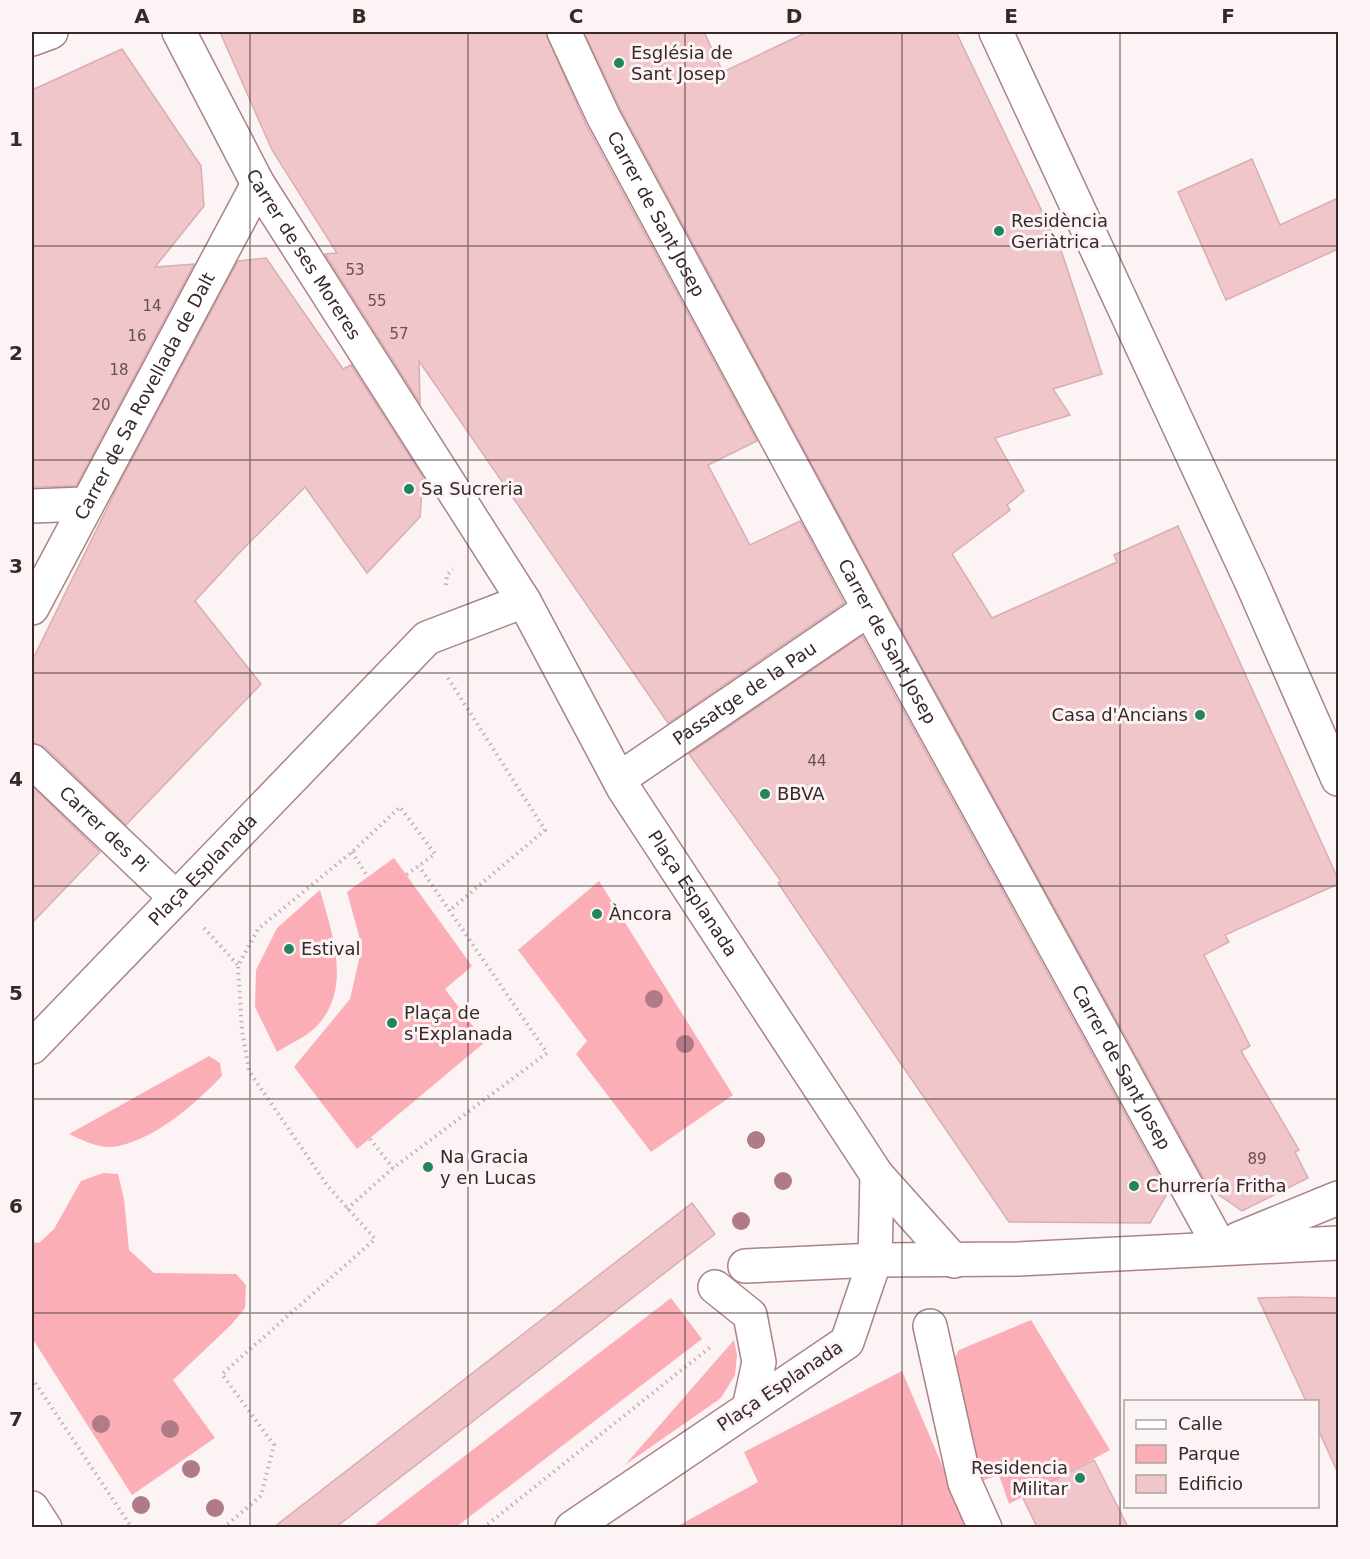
<svg xmlns="http://www.w3.org/2000/svg" width="1370" height="1559" viewBox="0 0 1370 1559" font-family="'DejaVu Sans',sans-serif">
  <style>
    .green { fill: #fcaeb7 }
    .building { fill: #f1c6ca; stroke: #d8aeb2; stroke-width: 1.5 }
    .lines { fill: none; stroke-linecap: round; stroke-linejoin: round }
    .minor-casing { stroke: #aa8387; stroke-width: 36 }
    .path { stroke: #bdb2b3; stroke-width: 4; stroke-dasharray: 1.5 4.5; stroke-linecap: butt }
    .minor { stroke: #fff; stroke-width: 33 }
    .tree { fill: #b07b87 }
    .grid { fill: none; stroke: #38282a; stroke-width: 1.5; stroke-opacity: 0.55 }
    .poi-dot { fill: #23845d; stroke: #fcf3f4; stroke-width: 2 }
    .labels { text-anchor: middle; stroke-width: 6; stroke-linejoin: round; paint-order: stroke }
    .number-label { font-size: 15px; fill: #665052 }
    .poi-label { font-size: 18px; fill: #38282a; stroke: #fcf3f4; text-anchor: start }
    .street-label { font-size: 18px; fill: #38282a; stroke: #fcf3f4 }
    .neatline { fill: none; stroke: #38282a; stroke-width: 2 }
    .grid-label { font-size: 20px; text-anchor: middle; font-weight: bold; fill: #38282a }
  </style>
  <rect width="100%" height="100%" fill="#fcf3f4"/>
  <g class="green">
    <polygon points="394,858 472,966 445,989 485,1042 357,1149 294,1067 350,999 362,947 347,892"/>
    <polygon points="599,881 733,1095 651,1152 576,1054 587,1041 518,950"/>
    <path d="M320,890C332,933 353,989 316,1027C306,1037 289,1044 277,1052L255,1007L256,970L277,928Z"/>
    <path d="M209,1056L220,1063L222,1076C195,1104 158,1137 119,1146C102,1150 84,1141 69,1134Z"/>
    <polygon points="103,1173 118,1174 124,1199 129,1250 154,1273 236,1274 246,1285 245,1308 231,1325 173,1380 215,1438 132,1495 32,1338 32,1242 39,1243 54,1229 81,1181"/>
    <polygon points="671,1298 702,1339 456,1527 372,1527"/>
    <polygon points="1031,1320 1110,1450 1009,1504 999,1475 981,1481 952,1362 959,1350"/>
    <polygon points="734,1340 737,1355 735,1375 721,1398 625,1465"/>
    <polygon points="902,1371 969,1528 674,1528 758,1482 744,1452"/>
  </g>
  <g class="building">
    <polygon points="220,32 545,32 586,125 757,441 708,465 750,545 800,521 844,603 668,723 419,361 420,403 325,254 337,253 272,150"/>
    <polygon points="584,32 704,32 723,72 807,32 956,32 1062,253 1102,374 1053,389 1070,415 995,438 1024,491 1007,505 1010,510 952,554 992,618 1117,562 1114,555 1178,526 1338,879 1338,884 1225,935 1229,942 1204,955 1250,1046 1241,1051 1299,1150 1295,1152 1308,1178 1242,1211 1209,1188 885,600 620,108"/>
    <polygon points="122,49 201,166 204,206 155,267 194,264 76,486 32,487 32,90"/>
    <polygon points="1252,159 1280,225 1338,198 1338,249 1226,300 1178,192"/>
    <polygon points="266,258 343,369 351,365 423,477 420,517 367,573 305,487 242,550 195,601 261,684 126,825 45,747 32,743 32,661 118,486 238,261"/>
    <polygon points="862,636 1168,1192 1150,1223 1009,1222 811,932 778,883 781,881 689,754"/>
    <polygon points="32,786 100,852 32,923"/>
    <polygon points="692,1203 715,1234 336,1527 274,1527"/>
    <polygon points="1295,1297 1338,1298 1338,1473 1317,1427 1317,1401 1306,1401 1258,1298"/>
    <polygon points="1094,1460 1128,1527 1037,1527 1022,1496"/>
  </g>
  <g class="lines">
    <defs>
      <g id="minor">
        <path id="s1" d="M179,32L258,184L524,601L624,789L877,1175L875,1260L847,1342L572,1528"/>
        <path id="s2" d="M564,32L603,116L869,609L1220,1247"/>
        <polyline points="996,32 1251,581 1338,779"/>
        <polyline points="32,39 51,32"/>
        <polyline points="32,506 85,504"/>
        <path id="s3" d="M32,608L258,184"/>
        <path id="s4" d="M32,761L176,898"/>
        <path id="s5" d="M619,779L869,609"/>
        <path id="s6" d="M32,1047L427,638L524,601"/>
        <polyline points="877,1175 954,1261"/>
        <polyline points="1238,1239 1338,1198"/>
        <polyline points="745,1266 875,1260 1018,1259 1338,1243"/>
        <polyline points="715,1287 750,1315 759,1362 749,1408"/>
        <polyline points="930,1326 965,1483 985,1528"/>
        <polyline points="32,1508 45,1528"/>
      </g>
    </defs>
    <use href="#minor" class="minor-casing"/>
    <g class="path">
      <polyline points="446,585 447,575 453,569"/>
      <polyline points="448,678 545,830 449,911"/>
      <polyline points="352,852 368,877"/>
      <polyline points="204,928 238,965"/>
      <polyline points="370,1139 393,1168"/>
      <polyline points="347,1209 393,1168 547,1053 419,866"/>
      <polyline points="32,1378 132,1528"/>
      <polyline points="223,1528 261,1496 274,1445 222,1374 375,1239 327,1185 249,1071 242,1030 238,966 258,929 352,852 400,807 435,854 406,875"/>
      <polyline points="483,1528 713,1345"/>
    </g>
    <use href="#minor" class="minor"/>
  </g>
  <g class="tree">
    <circle cx="654" cy="999" r="9"/>
    <circle cx="685" cy="1044" r="9"/>
    <circle cx="756" cy="1140" r="9"/>
    <circle cx="783" cy="1181" r="9"/>
    <circle cx="741" cy="1221" r="9"/>
    <circle cx="101" cy="1424" r="9"/>
    <circle cx="170" cy="1429" r="9"/>
    <circle cx="191" cy="1469" r="9"/>
    <circle cx="141" cy="1505" r="9"/>
    <circle cx="215" cy="1508" r="9"/>
  </g>
  <path class="grid" d="M250,32V1528M468,32V1528M685,32V1528M902,32V1528M1120,32V1528M32,246H1338M32,460H1338M32,673H1338M32,886H1338M32,1099H1338M32,1313H1338"/>
  <g class="poi-dot">
    <circle cx="619" cy="63" r="6"/>
    <circle cx="999" cy="231" r="6"/>
    <circle cx="409" cy="489" r="6"/>
    <circle cx="1200" cy="715" r="6"/>
    <circle cx="765" cy="794" r="6"/>
    <circle cx="597" cy="914" r="6"/>
    <circle cx="289" cy="949" r="6"/>
    <circle cx="392" cy="1023" r="6"/>
    <circle cx="428" cy="1167" r="6"/>
    <circle cx="1134" cy="1186" r="6"/>
    <circle cx="1080" cy="1478" r="6"/>
  </g>
  <g class="labels">
    <g class="number-label">
      <text x="355" y="275">53</text>
      <text x="377" y="306">55</text>
      <text x="152" y="311">14</text>
      <text x="399" y="339">57</text>
      <text x="137" y="341">16</text>
      <text x="119" y="375">18</text>
      <text x="101" y="410">20</text>
      <text x="817" y="766">44</text>
      <text x="1257" y="1164">89</text>
    </g>
    <g class="poi-label">
      <text x="631" y="59">Església de<tspan x="631" dy="21">Sant Josep</tspan></text>
      <text x="1011" y="227">Residència<tspan x="1011" dy="21">Geriàtrica</tspan></text>
      <text x="421" y="495">Sa Sucreria</text>
      <text x="1188" y="721" text-anchor="end">Casa d'Ancians</text>
      <text x="777" y="800">BBVA</text>
      <text x="609" y="920">Àncora</text>
      <text x="301" y="955">Estival</text>
      <text x="404" y="1019">Plaça de<tspan x="404" dy="21">s'Explanada</tspan></text>
      <text x="440" y="1163">Na Gracia<tspan x="440" dy="21">y en Lucas</tspan></text>
      <text x="1146" y="1192">Churrería Fritha</text>
      <text x="1068" y="1474" text-anchor="end">Residencia<tspan x="1068" dy="21">Militar</tspan></text>
    </g>
    <g class="street-label">
      <text dy="6" stroke="none"><textPath href="#s2" startOffset="204">Carrer de Sant Josep</textPath></text>
      <text dy="6" stroke="none"><textPath href="#s1" startOffset="255">Carrer de ses Moreres</textPath></text>
      <text dy="6" stroke="none"><textPath href="#s3" startOffset="240">Carrer de Sa Rovellada de Dalt</textPath></text>
      <text dy="6" stroke="none"><textPath href="#s2" startOffset="690">Carrer de Sant Josep</textPath></text>
      <text dy="6" stroke="none"><textPath href="#s5" startOffset="152">Passatge de la Pau</textPath></text>
      <text dy="6" stroke="none"><textPath href="#s4" startOffset="99">Carrer des Pi</textPath></text>
      <text dy="6" stroke="none"><textPath href="#s6" startOffset="246">Plaça Esplanada</textPath></text>
      <text dy="6" stroke="none"><textPath href="#s1" startOffset="1004">Plaça Esplanada</textPath></text>
      <text dy="6" stroke="none"><textPath href="#s2" startOffset="1176">Carrer de Sant Josep</textPath></text>
      <text transform="translate(780 1386) rotate(-34)" y="6">Plaça Esplanada</text>
    </g>
  </g>
  <rect width="1370" height="1559" fill="none" stroke="#fcf3f4" stroke-width="66"/>
  <rect x="1124" y="1400" width="195" height="108" fill="#fcf3f4" stroke="#aea2a3" stroke-width="1.5"/>
  <rect x="1136" y="1420" width="30" height="9" fill="#ffffff" stroke="#aea2a3" stroke-width="1.5"/>
  <text x="1178" y="1430" font-size="18" fill="#38282a">Calle</text>
  <rect x="1136" y="1445" width="30" height="18" fill="#fcaeb7" stroke="#aea2a3" stroke-width="1.5"/>
  <text x="1178" y="1460" font-size="18" fill="#38282a">Parque</text>
  <rect x="1136" y="1475" width="30" height="18" fill="#f1c6ca" stroke="#aea2a3" stroke-width="1.5"/>
  <text x="1178" y="1490" font-size="18" fill="#38282a">Edificio</text>
  <rect x="33" y="33" width="1304" height="1493" class="neatline"/>
  <g class="grid-label">
    <text x="142" y="23">A</text>
    <text x="359" y="23">B</text>
    <text x="576" y="23">C</text>
    <text x="794" y="23">D</text>
    <text x="1011" y="23">E</text>
    <text x="1228" y="23">F</text>
    <text x="16" y="146">1</text>
    <text x="16" y="360">2</text>
    <text x="16" y="573">3</text>
    <text x="16" y="786">4</text>
    <text x="16" y="1000">5</text>
    <text x="16" y="1213">6</text>
    <text x="16" y="1426">7</text>
  </g>
</svg>
